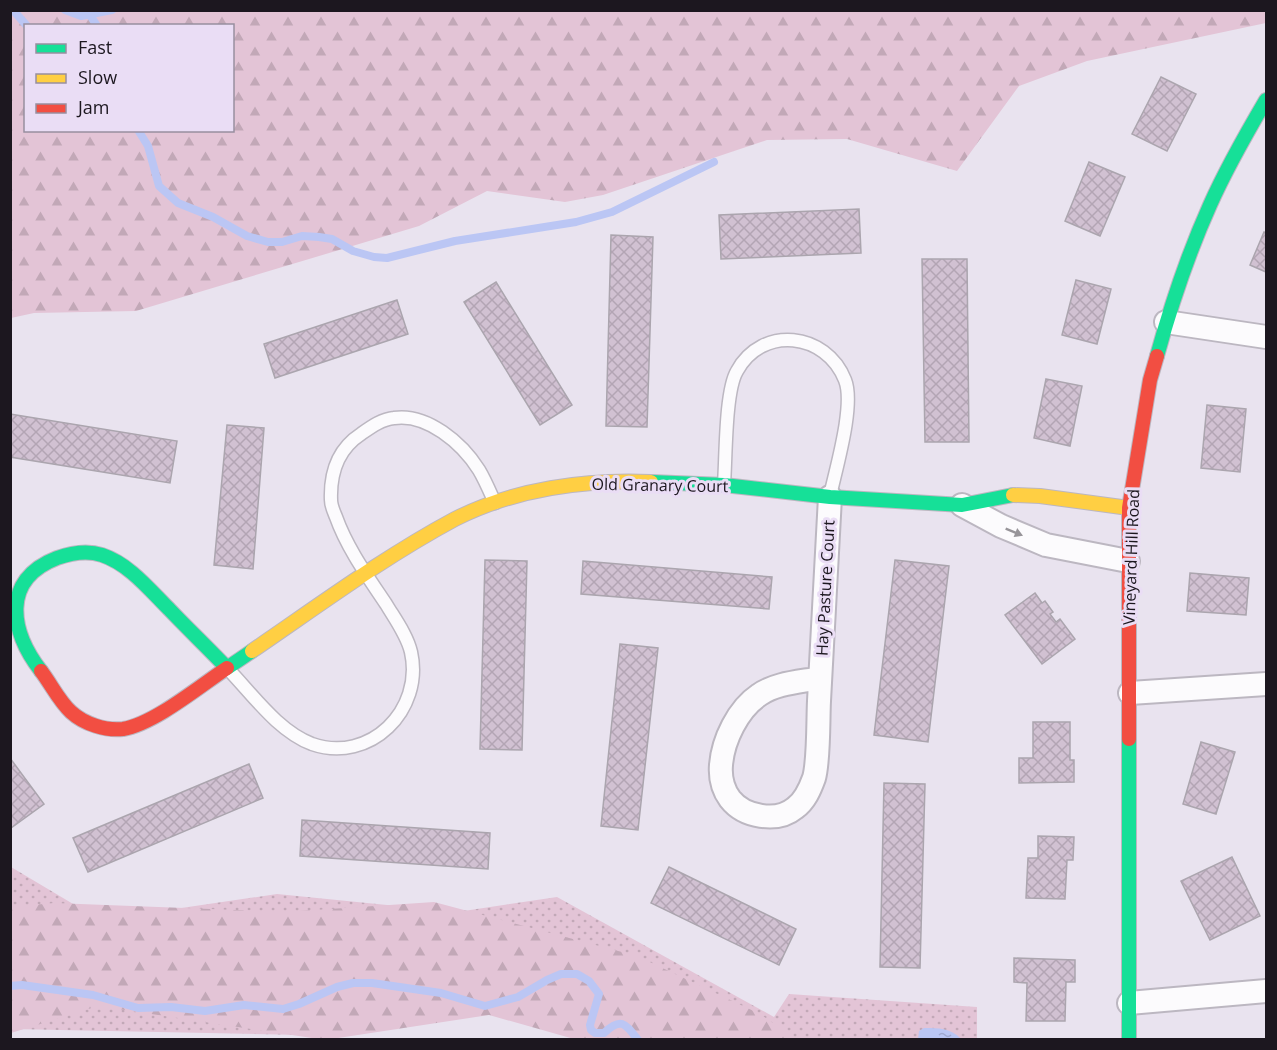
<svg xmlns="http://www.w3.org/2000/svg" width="1277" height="1050" viewBox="0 0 1277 1050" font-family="'Open Sans',sans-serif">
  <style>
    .grass { fill: url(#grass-dots) }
    .forest { fill: url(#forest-firs); fill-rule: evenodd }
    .water { fill: url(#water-ripples) }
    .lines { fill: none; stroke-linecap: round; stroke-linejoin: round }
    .stream { stroke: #bbc6f4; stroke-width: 8 }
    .building { fill: url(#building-cross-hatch); stroke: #aba5ae; stroke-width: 1.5 }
    .lane-casing { stroke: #bcb7c1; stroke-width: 15 }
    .street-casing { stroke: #bcb7c1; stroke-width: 26 }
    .fast-casing { stroke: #bcb7c1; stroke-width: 16 }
    .slow-casing { stroke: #bcb7c1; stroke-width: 16 }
    .jam-casing { stroke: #bcb7c1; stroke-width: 16 }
    .lane { stroke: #fcfbfd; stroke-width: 12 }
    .street { stroke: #fcfbfd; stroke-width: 22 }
    .fast { stroke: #16e098; stroke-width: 14 }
    .slow { stroke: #ffcf43; stroke-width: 14 }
    .jam { stroke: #f24e42; stroke-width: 14 }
    .oneway { fill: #979499 }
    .labels { text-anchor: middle; stroke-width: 6; stroke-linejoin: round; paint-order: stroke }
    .street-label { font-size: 16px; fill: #1c171f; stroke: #eaddf5 }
  </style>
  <defs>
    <pattern id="grass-dots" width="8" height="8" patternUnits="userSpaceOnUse" patternTransform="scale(1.5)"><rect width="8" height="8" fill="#e3c4d6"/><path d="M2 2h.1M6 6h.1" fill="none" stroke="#c2a8b7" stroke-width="1.8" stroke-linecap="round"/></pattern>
    <pattern id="forest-firs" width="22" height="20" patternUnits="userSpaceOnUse" patternTransform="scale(1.5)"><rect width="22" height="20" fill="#e3c4d6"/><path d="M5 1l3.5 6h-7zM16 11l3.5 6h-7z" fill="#c2a8b7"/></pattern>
    <pattern id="water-ripples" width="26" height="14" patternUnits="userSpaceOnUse" patternTransform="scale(1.5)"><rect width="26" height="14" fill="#bbc6f4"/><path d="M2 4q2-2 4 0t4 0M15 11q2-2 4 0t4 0" fill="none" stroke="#a0a9d1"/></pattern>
    <pattern id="building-cross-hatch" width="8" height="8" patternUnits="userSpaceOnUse" patternTransform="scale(1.5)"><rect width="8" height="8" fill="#d1c1d2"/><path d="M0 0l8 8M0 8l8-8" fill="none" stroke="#b3a5b4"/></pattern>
  </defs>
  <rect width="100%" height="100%" fill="#e9e3ef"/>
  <polygon class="grass" points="11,867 100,920 277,894 457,912 557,897 774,1017 789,994 977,1007 977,1040 627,1039 612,1031 395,998 304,1035 11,1029"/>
  <g class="forest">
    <path d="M11,10H1266V23L1087,61L1019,86L957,171L847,139L767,140L603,195L565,202L487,191L419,226L136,311L34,313L11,318ZM26,26H232V130H26Z"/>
    <polygon points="434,902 637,956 760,1014 796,1039 574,1039 489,1015 325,1040 98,1006 11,1033 11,907 54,903 285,912"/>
  </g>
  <path class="water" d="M924,1028C939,1028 951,1028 961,1039H918L919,1031Z"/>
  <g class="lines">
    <g class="stream">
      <polyline points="13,10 27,26"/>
      <polyline points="65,10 81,16 112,10"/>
      <polyline points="90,15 97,26"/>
      <polyline points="138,130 148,146 159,186 178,203 213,217 247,236 268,242 282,242 302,236 319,237 332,239 353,251 374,257 387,258 455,241 576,222 612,212 714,162"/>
      <path d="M10,986L22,985L93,995L138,1008L171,1007L205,1011L244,1005L283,1009L299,1004L337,987L353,983H372L441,993L485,1006L518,997L547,980L561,974H577L589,981L599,994L590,1025L591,1030L595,1033H604C621,1017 625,1023 638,1040"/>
    </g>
  </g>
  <g class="building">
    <polygon points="1161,77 1196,94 1167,151 1132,134"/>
    <polygon points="1089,162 1125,177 1100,236 1065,221"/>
    <polygon points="859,209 861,253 721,259 719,215"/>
    <polygon points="1264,232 1266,233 1266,272 1250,265"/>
    <polygon points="611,235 653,237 647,427 606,426"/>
    <polygon points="922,259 967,259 969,442 925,442"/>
    <polygon points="1076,280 1111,289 1097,344 1062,335"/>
    <polygon points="496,282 572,405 540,425 464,302"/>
    <polygon points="397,300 408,334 275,378 264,344"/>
    <polygon points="1046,379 1082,386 1070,446 1034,438"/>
    <polygon points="1207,405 1246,409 1240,472 1201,468"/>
    <polygon points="10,414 177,441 170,483 10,457"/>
    <polygon points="227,425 264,428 253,569 214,565"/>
    <polygon points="485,560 527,561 522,750 480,749"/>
    <polygon points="895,560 949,566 928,742 874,735"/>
    <polygon points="583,561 772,577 769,609 581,594"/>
    <polygon points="1190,573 1249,578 1246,615 1187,611"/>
    <polygon points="1035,593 1042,603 1045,601 1053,612 1050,614 1056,622 1060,619 1075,639 1042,664 1005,615"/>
    <polygon points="620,644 658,648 638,830 601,826"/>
    <polygon points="1033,722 1070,722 1070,760 1074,760 1074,782 1019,783 1019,758 1033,758"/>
    <polygon points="1201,742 1235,752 1216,814 1183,804"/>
    <polygon points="10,758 44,804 11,828 10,828"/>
    <polygon points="249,764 263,798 88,872 73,838"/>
    <polygon points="884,783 925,784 920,968 880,967"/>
    <polygon points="302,820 490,833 488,869 300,856"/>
    <polygon points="1038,836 1074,837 1073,860 1067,860 1065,899 1026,898 1028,858 1038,858"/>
    <polygon points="1232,857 1260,916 1210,940 1181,881"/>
    <polygon points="669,867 796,929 779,965 651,903"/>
    <polygon points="1014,958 1075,960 1075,982 1066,982 1065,1021 1026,1021 1027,983 1014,982"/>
  </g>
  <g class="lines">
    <defs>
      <g id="lane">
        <path d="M724,484C726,458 725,391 737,371C762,325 826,332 845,380C855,405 836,468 830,496"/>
        <path d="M228,669C253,695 278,731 312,744C370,764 424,710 411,652C407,635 395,619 386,604C368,577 347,548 336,517C334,512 331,506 331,500C330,473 338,449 361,434C371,427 382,419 394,418C427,413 462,443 479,470C485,480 490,492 495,503"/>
      </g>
      <g id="street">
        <polyline points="1166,322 1266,337"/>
        <polyline points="962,505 1001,526 1046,545 1128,561"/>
        <path d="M820,678C800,682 776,683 759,695C738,709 723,740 721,765C720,777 722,788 730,799C744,817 777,823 795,808C805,801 810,789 814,778C819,761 818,720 819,701C823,633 826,565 830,497"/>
        <polyline points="1130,693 1266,684"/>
        <polyline points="1129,1003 1266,991"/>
      </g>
      <g id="fast">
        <path d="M1157,356C1171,305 1188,254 1210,205C1226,169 1246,134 1266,100"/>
        <polyline points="651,482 724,485 830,497 962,505 1013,495"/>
        <path d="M41,671C11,632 0,580 57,558C71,553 87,550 102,555C129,564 149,589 169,609C188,629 208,648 227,668L252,651"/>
        <polyline points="1129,739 1129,1040"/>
      </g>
      <g id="slow">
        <polyline points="1013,495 1040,496 1129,508"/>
        <path d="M252,651C318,606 384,557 455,519C514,489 586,479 651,482"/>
      </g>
      <g id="jam">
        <path d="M41,671C51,684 59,701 71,712C84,724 106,731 123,729C154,724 200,686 227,668"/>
        <polyline points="1129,739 1129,508 1150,380 1157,356"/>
      </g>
    </defs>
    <use href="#lane" class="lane-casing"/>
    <use href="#street" class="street-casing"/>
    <use href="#fast" class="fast-casing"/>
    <use href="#slow" class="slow-casing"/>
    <use href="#jam" class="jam-casing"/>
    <use href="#lane" class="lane"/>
    <use href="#street" class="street"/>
    <use href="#fast" class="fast"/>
    <use href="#slow" class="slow"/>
    <use href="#jam" class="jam"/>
  </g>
  <defs><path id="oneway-solid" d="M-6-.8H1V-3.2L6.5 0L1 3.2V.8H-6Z" transform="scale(1.5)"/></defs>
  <use class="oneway" href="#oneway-solid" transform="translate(1014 532) rotate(22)"/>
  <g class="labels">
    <g class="street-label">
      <text transform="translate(660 485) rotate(1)" y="6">Old Granary Court</text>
      <text transform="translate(1131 557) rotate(-88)" y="6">Vineyard Hill Road</text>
      <text transform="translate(825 588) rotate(-87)" y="6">Hay Pasture Court</text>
    </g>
  </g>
  <rect width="1277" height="1050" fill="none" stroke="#1c171f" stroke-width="24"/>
  <rect x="24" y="24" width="210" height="108" fill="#eaddf5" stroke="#988e9f" stroke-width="1.5"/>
  <rect x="36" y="44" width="30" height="9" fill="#16e098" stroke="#988e9f" stroke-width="1.5"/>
  <text x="78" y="54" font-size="18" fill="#1c171f">Fast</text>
  <rect x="36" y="74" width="30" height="9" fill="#ffcf43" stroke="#988e9f" stroke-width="1.5"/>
  <text x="78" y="84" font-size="18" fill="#1c171f">Slow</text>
  <rect x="36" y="104" width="30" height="9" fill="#f24e42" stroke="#988e9f" stroke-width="1.5"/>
  <text x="78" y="114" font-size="18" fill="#1c171f">Jam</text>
</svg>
